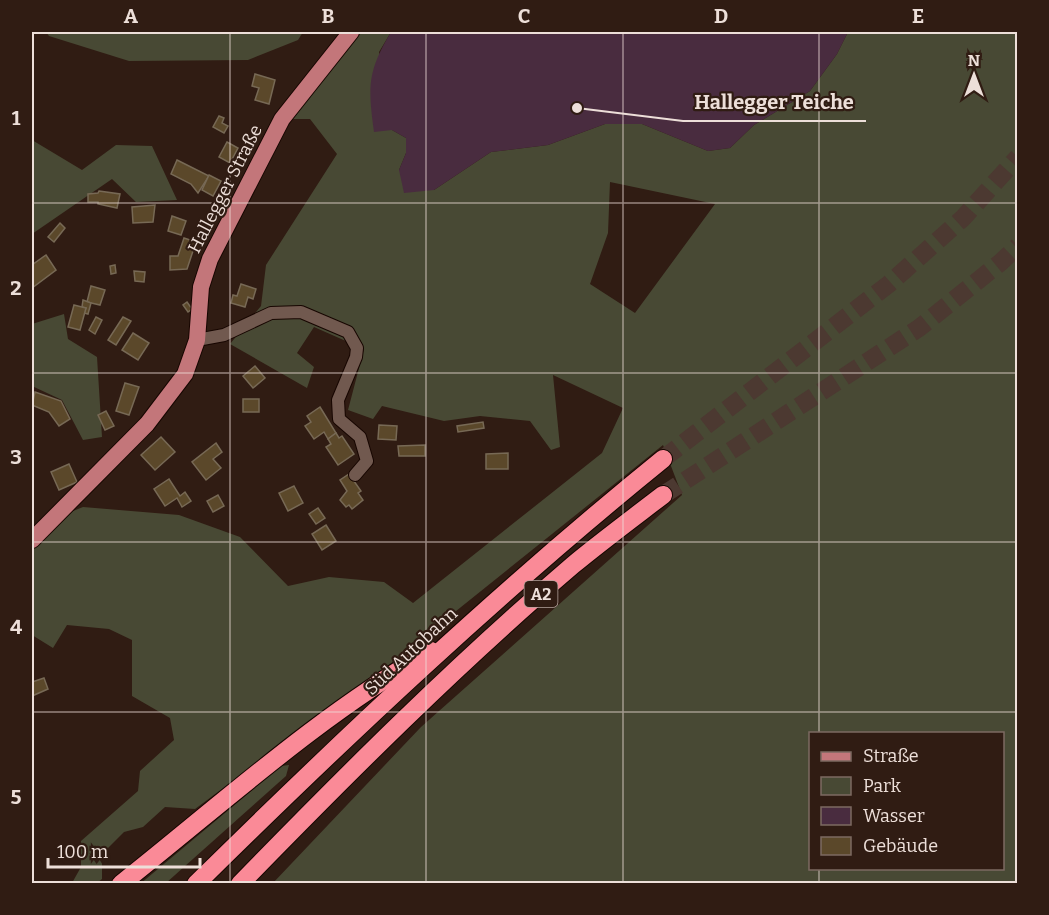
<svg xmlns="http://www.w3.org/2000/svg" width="1049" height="915" viewBox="0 0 1049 915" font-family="Bitter,serif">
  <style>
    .green { fill: #484934; fill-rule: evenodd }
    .water { fill: #492c3f }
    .building { fill: #5b482a; stroke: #776955; stroke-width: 1.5 }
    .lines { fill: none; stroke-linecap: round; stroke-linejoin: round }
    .highway-tunnel { stroke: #4c3931; stroke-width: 18; stroke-dasharray: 18 9; stroke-linecap: butt }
    .minor-casing { stroke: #170601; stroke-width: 14 }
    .major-casing { stroke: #170601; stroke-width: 18 }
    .highway-casing { stroke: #170601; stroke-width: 20 }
    .minor { stroke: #71594f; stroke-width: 12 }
    .major { stroke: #c3767a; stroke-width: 16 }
    .highway { stroke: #fa8a97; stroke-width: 18 }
    .grid { fill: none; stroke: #eddfd9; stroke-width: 1.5; stroke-opacity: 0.55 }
    .labels { text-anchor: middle; stroke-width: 4.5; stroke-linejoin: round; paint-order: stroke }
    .shield { fill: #301c13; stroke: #b4a49e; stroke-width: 1.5 }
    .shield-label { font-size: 16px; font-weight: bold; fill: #eddfd9 }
    .street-label { font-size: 18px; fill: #eddfd9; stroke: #301c13 }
    .leader { fill: none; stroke: #eddfd9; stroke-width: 2 }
    .callout-dot { fill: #eddfd9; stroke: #301c13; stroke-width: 2 }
    .callout-label { font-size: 20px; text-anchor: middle; font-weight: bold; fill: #eddfd9; stroke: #301c13; stroke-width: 4.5; stroke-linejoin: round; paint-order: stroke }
    .neatline { fill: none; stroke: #eddfd9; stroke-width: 2 }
    .grid-label { font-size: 20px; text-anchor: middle; font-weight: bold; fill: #eddfd9 }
  </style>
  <rect width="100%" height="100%" fill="#301c13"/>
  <g class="green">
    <polygon points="46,32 303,32 298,40 248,60 129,61 49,36"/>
    <path d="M351,32H391L379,52L392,130L406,138V153L399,170L434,190L491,152L548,145L605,124H642L708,151L730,148L754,125L810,91L837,54L848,32H1017V883H273L421,727L682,495L663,445L385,668L195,809L165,807L143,827L124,832L102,854V879L97,883H72L81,867V841L138,791L140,771L174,740L170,718L132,696V640L109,629L67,625L53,648L32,635V547L63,515L83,507L179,515L240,537L288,586L329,577L384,582L413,603L602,453L623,408L553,375L560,447L551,450L530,421L480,416L444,421L382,406L373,419L348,410L364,349L314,327L297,353L314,367L307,388L230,344L261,306L266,265L337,154L310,119H282ZM610,182L715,204L635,313L590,284L608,233ZM810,734H1002V868H810Z"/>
    <polygon points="32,140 82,170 116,145 152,146 177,200 136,202 112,179 32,234"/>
    <polygon points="64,314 68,339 97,357 102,437 83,440 62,400 32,386 32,324"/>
    <polygon points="289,765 286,776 166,883 140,884 281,766"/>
  </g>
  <path class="water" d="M391,32H848L837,54L810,91L754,125L730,148L708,151L642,124H605L548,145L491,152L434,190L404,193L399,170L406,153V138L392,130L374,132C368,87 367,72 391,32Z"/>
  <g class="building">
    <polygon points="255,74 275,80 269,104 255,100 259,88 252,86"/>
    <polygon points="219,116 224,118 222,123 228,126 224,133 213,127"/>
    <polygon points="227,142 238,148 230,163 219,157"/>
    <polygon points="177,160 209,176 198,193 191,184 171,174"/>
    <polygon points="209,175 221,181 213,196 202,190"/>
    <polygon points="99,191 120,194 117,208 98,204 98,202 88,202 88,194 98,193"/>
    <polygon points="155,205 153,222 133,223 132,207"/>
    <polygon points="172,216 186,221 181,235 168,231"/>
    <polygon points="60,223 65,228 54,242 48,237"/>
    <polygon points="184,238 196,242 187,269 170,270 170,256 178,256"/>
    <polygon points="46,255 56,270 32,288 32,265"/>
    <polygon points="115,265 116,273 111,274 110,266"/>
    <polygon points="134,271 145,272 144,282 135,281"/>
    <polygon points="241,284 256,289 253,299 248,297 245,307 231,303 233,295 237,296"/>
    <polygon points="91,286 105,290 100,305 87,302"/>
    <polygon points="83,300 91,303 88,314 84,313 86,308 82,307"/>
    <polygon points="187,302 192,309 188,312 183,305"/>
    <polygon points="74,305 86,308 80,330 68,327"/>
    <polygon points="96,317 102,320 95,334 89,330"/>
    <polygon points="123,317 131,321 116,345 108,340"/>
    <polygon points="133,333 149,343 138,360 122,350"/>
    <polygon points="255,366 265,378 253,388 243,376"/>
    <polygon points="125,383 139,387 129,415 116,411"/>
    <polygon points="35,392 61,401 70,419 59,426 49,412 32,405"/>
    <rect x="243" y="399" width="16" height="13"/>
    <polygon points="320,407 336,433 328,439 324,432 314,439 305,426 311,422 307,416"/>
    <polygon points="106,411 114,426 105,430 98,415"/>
    <polygon points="483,422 484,428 458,432 457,426"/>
    <polygon points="379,425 397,426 396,440 378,439"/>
    <polygon points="336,433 339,438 342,436 354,454 338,465 326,447 331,444 328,439"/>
    <polygon points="161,437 175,452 155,470 141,455"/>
    <polygon points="216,443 222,452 213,459 221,468 206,480 192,462"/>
    <polygon points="425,445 425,456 399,456 398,446"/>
    <polygon points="508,453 508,469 486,469 486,454"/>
    <polygon points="69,464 77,482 59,490 51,472"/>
    <polygon points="349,474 361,491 358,493 363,500 352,509 349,505 346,507 340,500 347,491 340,480"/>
    <polygon points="169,479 180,496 185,492 191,501 182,507 177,498 165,506 154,489"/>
    <polygon points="294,486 303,503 288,511 279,493"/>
    <polygon points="218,495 224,506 213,512 207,501"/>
    <polygon points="318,508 325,518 316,524 309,514"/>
    <polygon points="326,525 336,541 322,550 312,534"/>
    <polygon points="44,678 48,689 32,696 32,682"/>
  </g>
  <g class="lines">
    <g class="highway-tunnel">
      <polyline points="663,459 889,284 963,218 1018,157"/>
      <polyline points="663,495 919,328 1001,262 1018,246"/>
    </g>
    <defs>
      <polyline id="minor" points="197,340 224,335 271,313 301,312 348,332 357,348 356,357 338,400 339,419 360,437 367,461 355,475"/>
      <polyline id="major" points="32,540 147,424 185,374 197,340 201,287 210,259 282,119 351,32"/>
      <g id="highway">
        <path d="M121,884C222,804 318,716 431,651"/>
        <path d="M196,884C346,736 500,591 663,459"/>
        <path d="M240,884C347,774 456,665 573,565C602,541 633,518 663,495"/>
      </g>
    </defs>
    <use href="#minor" class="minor-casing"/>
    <use href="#major" class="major-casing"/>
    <use href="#highway" class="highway-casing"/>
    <use href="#minor" class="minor"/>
    <use href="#major" class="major"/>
    <use href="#highway" class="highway"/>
  </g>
  <path class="grid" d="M230,32V884M426,32V884M623,32V884M819,32V734M32,203H1018M32,373H1018M32,542H1018M32,712H1018M819,868V884"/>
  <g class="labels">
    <rect class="shield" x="524.5" y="581" width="33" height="26" rx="4.5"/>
    <g class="shield-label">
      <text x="541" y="600">A2</text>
    </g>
    <g class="street-label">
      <text transform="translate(225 189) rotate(-63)" y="6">Hallegger Straße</text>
      <text transform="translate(411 651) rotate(-43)" y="6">Süd Autobahn</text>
    </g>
  </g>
  <path class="leader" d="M577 108L683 121H866"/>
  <circle class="callout-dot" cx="577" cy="108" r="6"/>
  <g class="callout-label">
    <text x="774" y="109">Hallegger Teiche</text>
  </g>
  <rect width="1049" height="915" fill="none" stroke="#301c13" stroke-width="66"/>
  <rect x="809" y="732" width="195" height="138" fill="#301c13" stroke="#7c6a62" stroke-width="1.5"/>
  <rect x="821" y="752" width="30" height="9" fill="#c3767a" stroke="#7c6a62" stroke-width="1.5"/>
  <text x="863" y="762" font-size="18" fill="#eddfd9">Straße</text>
  <rect x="821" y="777" width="30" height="18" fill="#484934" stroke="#7c6a62" stroke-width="1.5"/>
  <text x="863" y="792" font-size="18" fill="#eddfd9">Park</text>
  <rect x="821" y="807" width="30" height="18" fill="#492c3f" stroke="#7c6a62" stroke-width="1.5"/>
  <text x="863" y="822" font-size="18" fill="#eddfd9">Wasser</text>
  <rect x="821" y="837" width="30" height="18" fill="#5b482a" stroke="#7c6a62" stroke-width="1.5"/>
  <text x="863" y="852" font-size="18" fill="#eddfd9">Gebäude</text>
  <g transform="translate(974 75)" stroke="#301c13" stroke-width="4.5" paint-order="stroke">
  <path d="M0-4.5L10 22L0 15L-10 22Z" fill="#eddfd9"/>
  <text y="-9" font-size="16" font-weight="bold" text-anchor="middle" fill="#eddfd9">N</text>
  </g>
  <path d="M48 858v9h152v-9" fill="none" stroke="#eddfd9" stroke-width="3"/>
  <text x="57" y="858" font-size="18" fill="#eddfd9" stroke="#301c13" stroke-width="4.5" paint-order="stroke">100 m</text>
  <rect x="33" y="33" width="983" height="849" class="neatline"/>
  <g class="grid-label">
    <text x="131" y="23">A</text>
    <text x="328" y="23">B</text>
    <text x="524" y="23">C</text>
    <text x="721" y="23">D</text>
    <text x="918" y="23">E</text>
    <text x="16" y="125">1</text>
    <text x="16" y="295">2</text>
    <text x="16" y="464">3</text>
    <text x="16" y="634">4</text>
    <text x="16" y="804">5</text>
  </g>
</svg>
